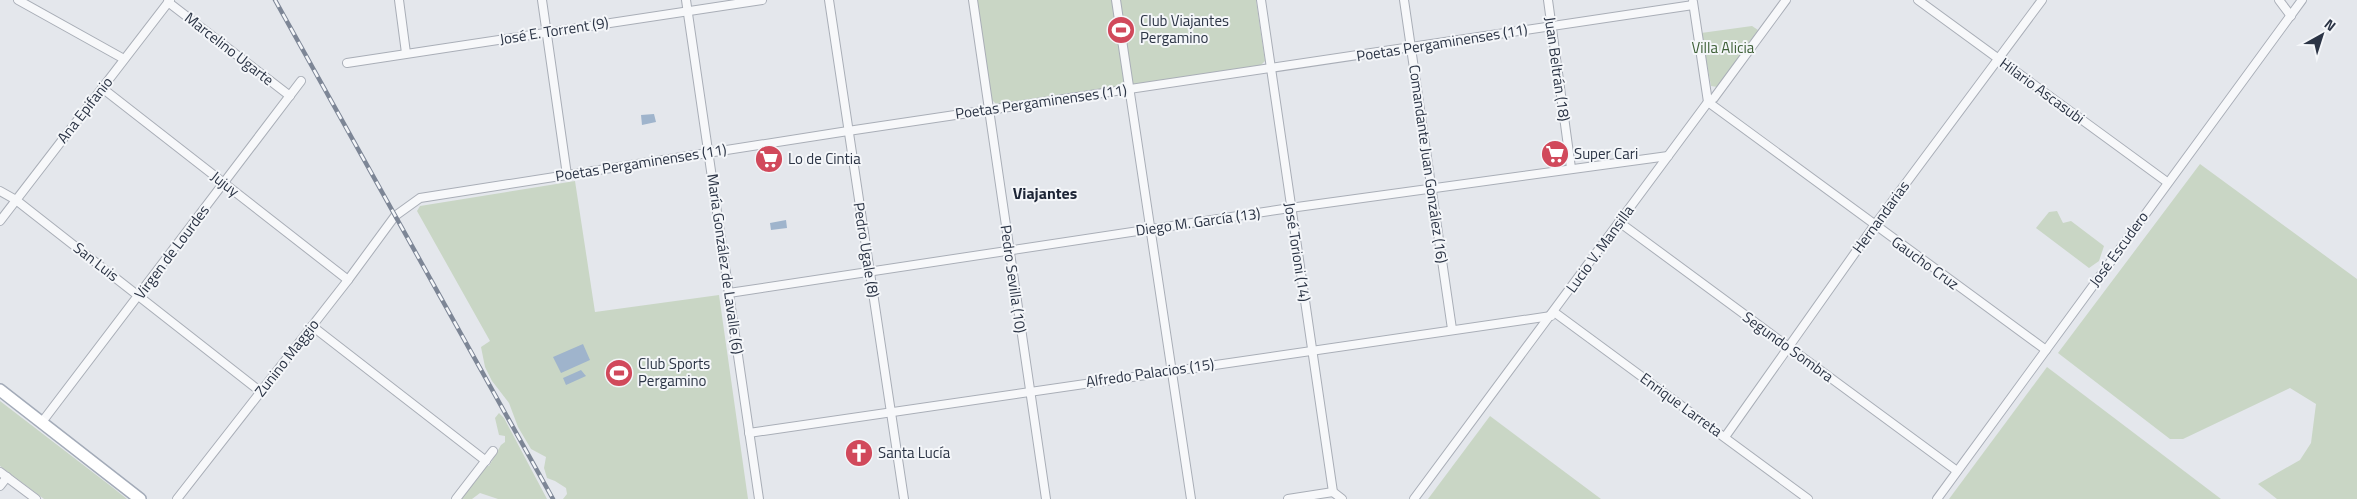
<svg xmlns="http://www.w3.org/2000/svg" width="2357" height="499" viewBox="0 0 2357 499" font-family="'Titillium Web',sans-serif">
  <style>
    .green { fill: #c9d6c5 }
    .water { fill: #9fb4cc }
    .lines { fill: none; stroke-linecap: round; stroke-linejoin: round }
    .minor-casing { stroke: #a9aeb7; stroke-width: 10 }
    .primary-casing { stroke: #a3abb8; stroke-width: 14 }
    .minor { stroke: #f7f8fa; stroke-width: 8 }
    .primary { stroke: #fff; stroke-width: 11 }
    .rail-casing { stroke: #7d8696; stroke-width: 4.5 }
    .rail { stroke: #f4f6f9; stroke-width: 2.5; stroke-dasharray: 8; stroke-linecap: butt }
    .labels { text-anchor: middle; stroke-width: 4; stroke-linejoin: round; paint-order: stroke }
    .poi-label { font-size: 15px; fill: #2b3445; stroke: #f4f6f9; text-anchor: start }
    .street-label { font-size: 15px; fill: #2b3445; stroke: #f4f6f9 }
    .park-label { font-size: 15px; fill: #3f6138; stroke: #f4f6f9 }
    .neighbourhood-label { font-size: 16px; font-weight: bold; fill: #1d2536; stroke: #f4f6f9 }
  </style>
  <rect width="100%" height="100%" fill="#e4e7ec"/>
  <g class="green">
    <polygon points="976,0 1256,0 1265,61 1260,66 996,104 991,99"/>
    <polygon points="1752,26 1758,30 1717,87 1711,86 1701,33"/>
    <polygon points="2200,164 2357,279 2357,499 2277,499 2258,484 2300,460 2311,443 2316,404 2290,388 2183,439 2170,439 2058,353"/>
    <polygon points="575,181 595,312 719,295 748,499 563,499 567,494 566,488 555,481 547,478 544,468 546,457 531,449 518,427 509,403 492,381 485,367 481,347 490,341 417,211 420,206"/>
    <polygon points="2057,211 2063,223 2071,221 2104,246 2099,261 2089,268 2036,228 2049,212"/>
    <polygon points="2047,367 2221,499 1949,499"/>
    <polygon points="0,401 112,487 127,499 44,499 0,466"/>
    <polygon points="499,413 504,418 547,499 498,499 480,493 472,499 459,499 475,482 485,466 489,466 501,445 505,442 505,436 499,435 495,418"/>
    <polygon points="1490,416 1601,499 1428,499"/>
  </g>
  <g class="water">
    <polygon points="654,114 656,122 642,125 641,115"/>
    <polygon points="786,220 787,228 771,230 770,223"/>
    <polygon points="583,344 590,360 561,373 553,357"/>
    <polygon points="581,370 586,376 566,385 563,378"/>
  </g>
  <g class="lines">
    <defs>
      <g id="minor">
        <polyline points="18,0 124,59"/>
        <polyline points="399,0 406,53"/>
        <polyline points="542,0 567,175"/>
        <polyline points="686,0 759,499"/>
        <polyline points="829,0 904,499"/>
        <polyline points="973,0 1046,499"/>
        <polyline points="1116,0 1191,499"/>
        <polyline points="1261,0 1333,492 1342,499"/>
        <polyline points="1404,0 1452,329"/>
        <polyline points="1548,0 1571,168"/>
        <polyline points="1918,0 2167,182"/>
        <polyline points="2279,0 2291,16"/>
        <polyline points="168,2 290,96"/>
        <polyline points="1693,2 1708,102 2046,350"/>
        <polyline points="347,63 762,0"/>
        <polyline points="102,88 348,280"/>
        <polyline points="0,191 16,200 261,392"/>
        <polyline points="0,221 170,0"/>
        <polyline points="1619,222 1957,471"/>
        <polyline points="729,293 1290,208 1668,156"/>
        <polyline points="1554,312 1808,499"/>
        <polyline points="312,326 486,461"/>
        <polyline points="42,422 301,81"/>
        <polyline points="749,433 1551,316"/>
        <polyline points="1725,437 1874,226 2042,0"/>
        <polyline points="0,472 36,499"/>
        <polyline points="0,486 7,477"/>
        <polyline points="177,499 348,280 395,216 420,198 848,131 1693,5"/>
        <polyline points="456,499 493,451"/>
        <polyline points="1288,499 1333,492"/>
        <polyline points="1414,499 1668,156 1708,102 1714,98 1786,0"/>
        <polyline points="1937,499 2302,0"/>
      </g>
      <polyline id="primary" points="0,390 140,499"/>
    </defs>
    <use href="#minor" class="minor-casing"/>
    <use href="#primary" class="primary-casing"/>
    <use href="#minor" class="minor"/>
    <use href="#primary" class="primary"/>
    <defs>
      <polyline id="rail" points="275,0 553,499"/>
    </defs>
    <use href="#rail" class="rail-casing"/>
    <use href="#rail" class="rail"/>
  </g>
  <defs>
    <symbol id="stadium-disc" viewBox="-11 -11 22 22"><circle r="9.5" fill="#d1495b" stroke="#f4f6f9"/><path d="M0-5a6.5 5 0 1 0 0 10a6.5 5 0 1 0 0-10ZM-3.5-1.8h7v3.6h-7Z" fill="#fff"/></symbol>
    <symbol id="supermarket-disc" viewBox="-11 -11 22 22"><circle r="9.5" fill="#d1495b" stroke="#f4f6f9"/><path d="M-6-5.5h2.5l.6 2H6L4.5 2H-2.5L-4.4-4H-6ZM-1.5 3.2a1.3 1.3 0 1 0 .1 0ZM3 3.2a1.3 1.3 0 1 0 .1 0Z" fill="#fff"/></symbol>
    <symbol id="church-disc" viewBox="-11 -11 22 22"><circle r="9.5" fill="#d1495b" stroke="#f4f6f9"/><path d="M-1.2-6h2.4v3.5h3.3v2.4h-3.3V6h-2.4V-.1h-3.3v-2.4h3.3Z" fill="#fff"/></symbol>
  </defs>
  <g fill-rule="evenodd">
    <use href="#stadium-disc" x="1105" y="14" width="32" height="32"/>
    <use href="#supermarket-disc" x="1539" y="138" width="32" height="32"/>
    <use href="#supermarket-disc" x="753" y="143" width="32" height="32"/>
    <use href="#stadium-disc" x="603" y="357" width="32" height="32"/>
    <use href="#church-disc" x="843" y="437" width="32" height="32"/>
  </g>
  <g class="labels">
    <g class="poi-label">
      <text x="1140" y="26">Club Viajantes<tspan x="1140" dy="17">Pergamino</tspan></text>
      <text x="1574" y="159">Super Cari</text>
      <text x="788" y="164">Lo de Cintia</text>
      <text x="638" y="369">Club Sports<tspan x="638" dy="17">Pergamino</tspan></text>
      <text x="878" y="458">Santa Lucía</text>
    </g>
    <g class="street-label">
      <text transform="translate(554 31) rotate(-9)" y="5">José E. Torrent (9)</text>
      <text transform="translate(1442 43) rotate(-9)" y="5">Poetas Pergaminenses (11)</text>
      <text transform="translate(229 49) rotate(38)" y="5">Marcelino Ugarte</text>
      <text transform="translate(1557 69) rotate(82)" y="5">Juan Beltrán (18)</text>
      <text transform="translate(2042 91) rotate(36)" y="5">Hilario Ascasubi</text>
      <text transform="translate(1041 102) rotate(-8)" y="5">Poetas Pergaminenses (11)</text>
      <text transform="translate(85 110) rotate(-52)" y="5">Ana Epifanio</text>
      <text transform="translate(641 163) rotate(-9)" y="5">Poetas Pergaminenses (11)</text>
      <text transform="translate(1428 164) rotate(82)" y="5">Comandante Juan González (16)</text>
      <text transform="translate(225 184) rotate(38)" y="5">Jujuy</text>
      <text transform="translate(1881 217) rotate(-54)" y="5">Hernandarias</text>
      <text transform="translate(1198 222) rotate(-8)" y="5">Diego M. García (13)</text>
      <text transform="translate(1600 249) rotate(-54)" y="5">Lucio V. Mansilla</text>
      <text transform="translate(2119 249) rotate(-54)" y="5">José Escudero</text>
      <text transform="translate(866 250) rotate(81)" y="5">Pedro Ugale (8)</text>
      <text transform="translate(172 252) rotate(-53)" y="5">Virgen de Lourdes</text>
      <text transform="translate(1297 252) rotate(81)" y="5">José Torioni (14)</text>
      <text transform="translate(96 262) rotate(38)" y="5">San Luis</text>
      <text transform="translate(1925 263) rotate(36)" y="5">Gaucho Cruz</text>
      <text transform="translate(725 264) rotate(82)" y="5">María González de Lavalle (6)</text>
      <text transform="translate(1013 279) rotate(82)" y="5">Pedro Sevilla (10)</text>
      <text transform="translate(1788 347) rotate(36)" y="5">Segundo Sombra</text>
      <text transform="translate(287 358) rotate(-52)" y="5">Zunino Maggio</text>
      <text transform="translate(1150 373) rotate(-8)" y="5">Alfredo Palacios (15)</text>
      <text transform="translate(1681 405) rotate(36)" y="5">Enrique Larreta</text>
    </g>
    <g class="park-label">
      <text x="1723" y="53">Villa Alicia</text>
    </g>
    <g class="neighbourhood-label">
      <text x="1045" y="199">Viajantes</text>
    </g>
  </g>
  <g transform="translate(2322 35) rotate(39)" stroke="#f4f6f9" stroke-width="4" paint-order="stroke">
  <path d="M0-4L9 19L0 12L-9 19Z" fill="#2b3445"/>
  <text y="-8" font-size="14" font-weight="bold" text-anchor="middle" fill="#2b3445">N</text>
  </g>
</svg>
